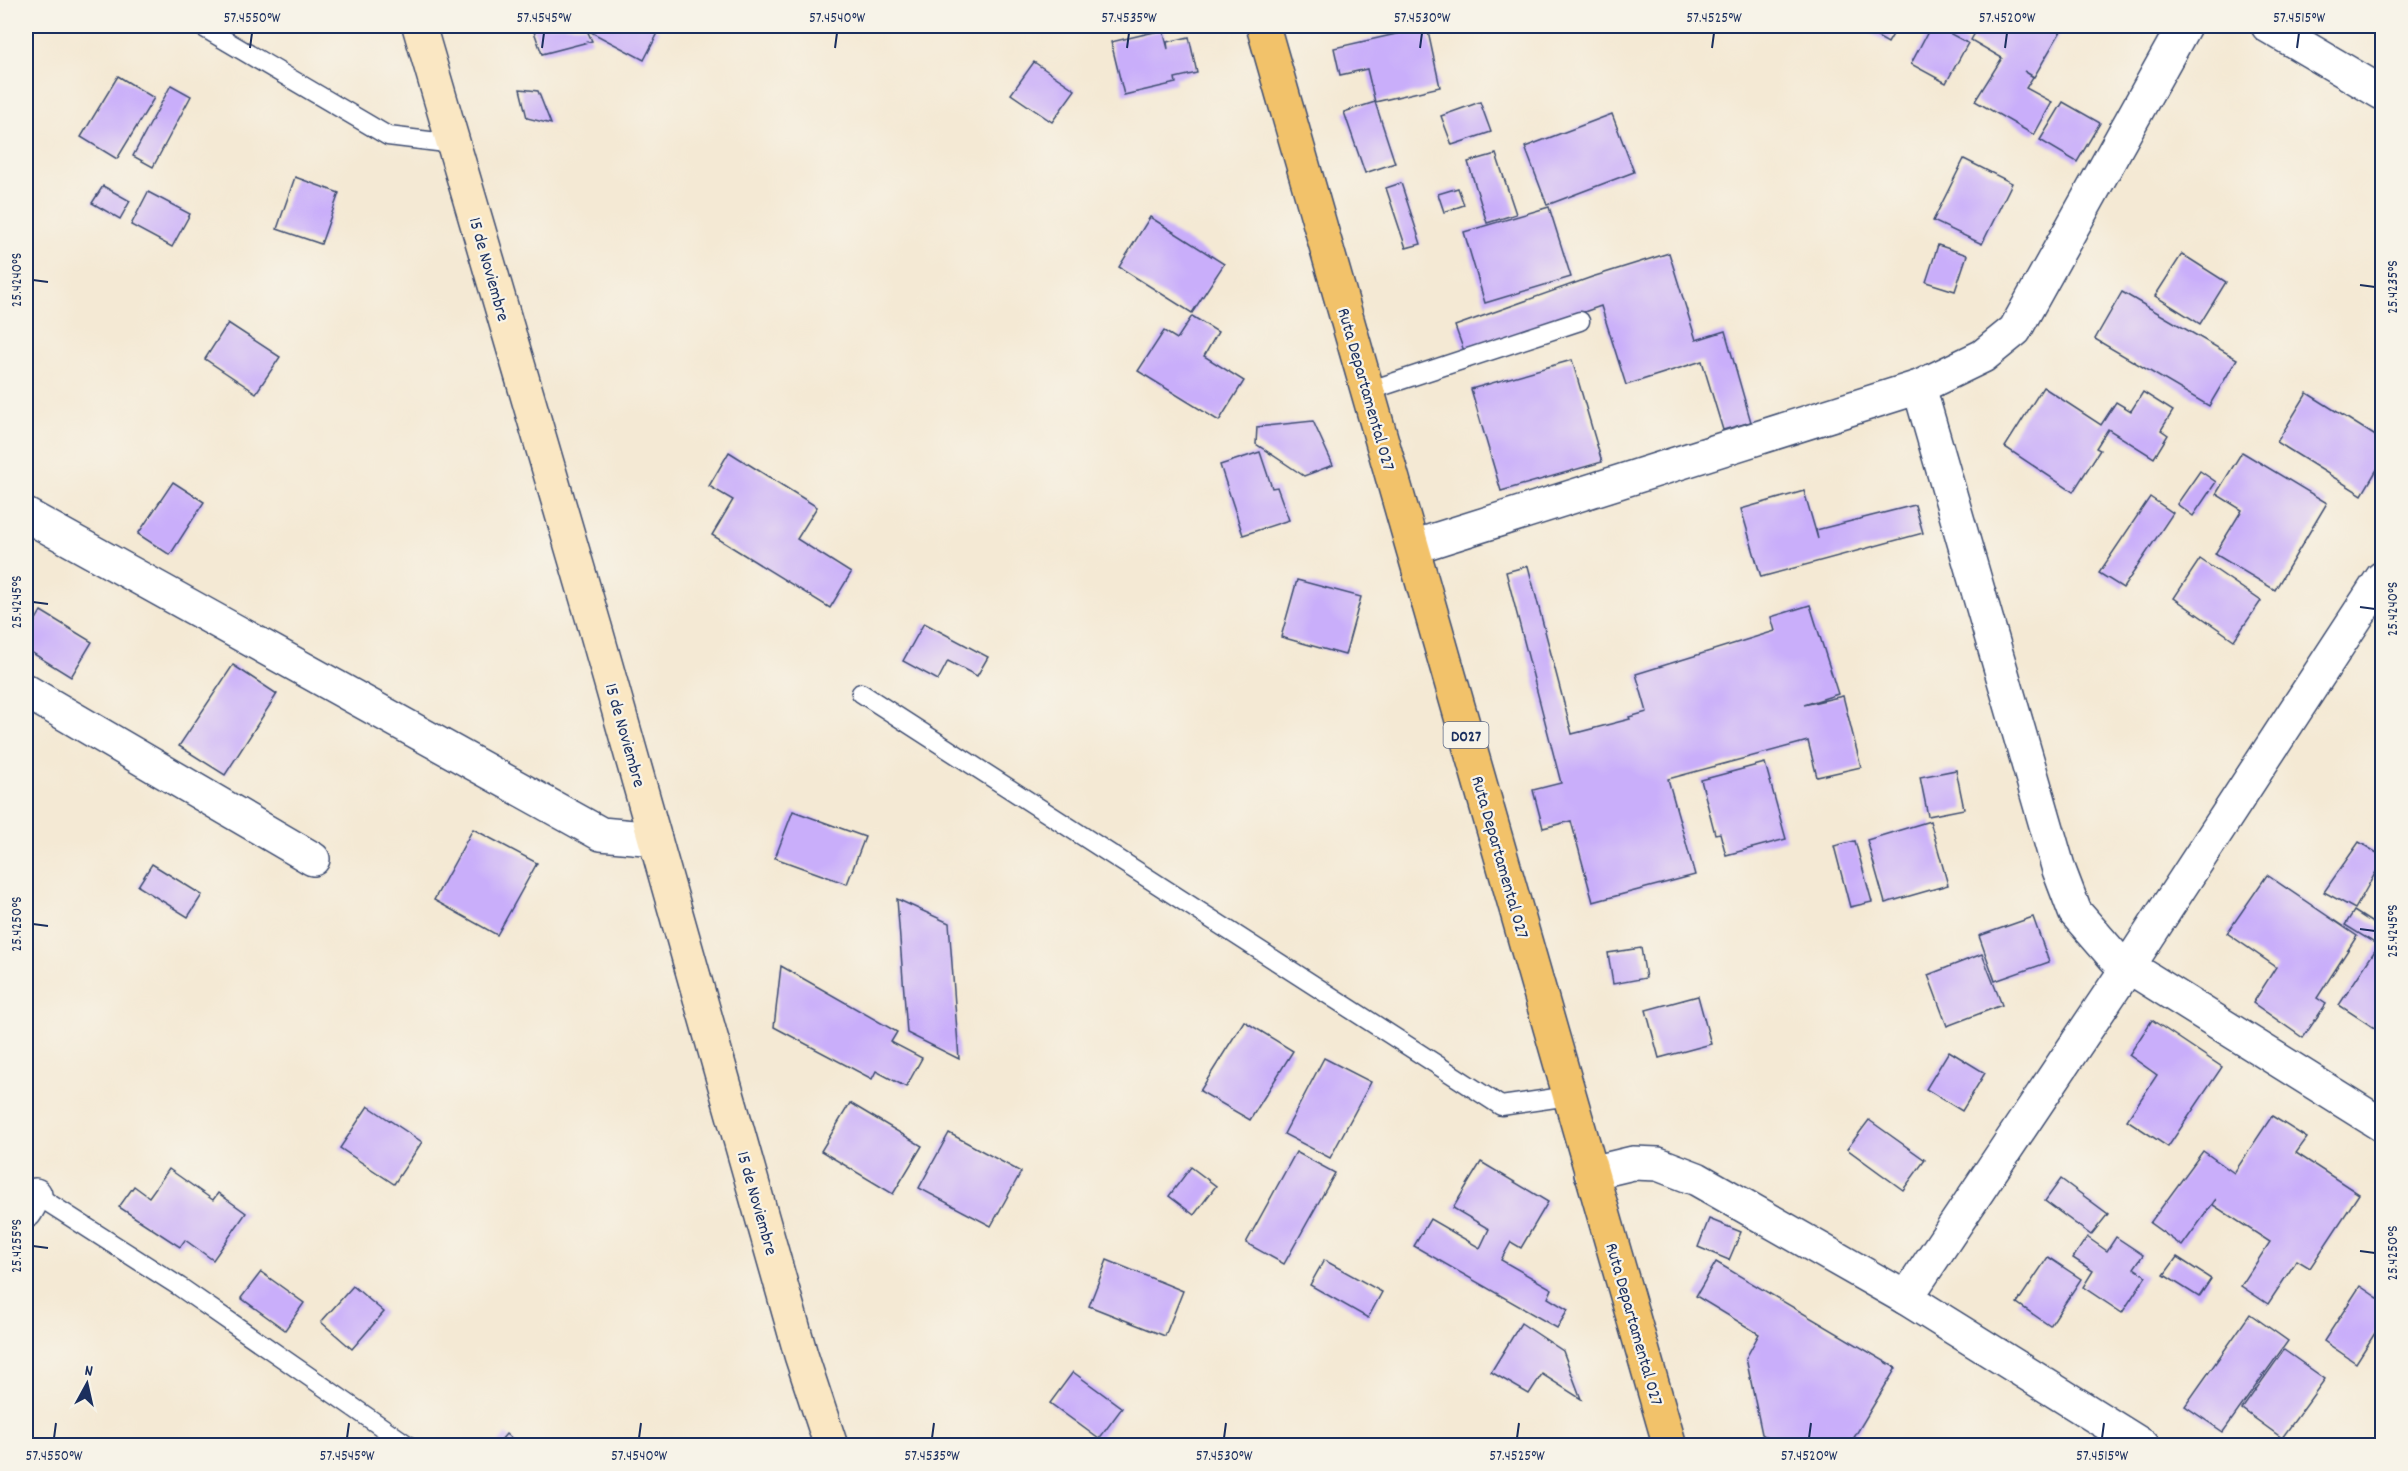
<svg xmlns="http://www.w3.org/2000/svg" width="2408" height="1471" viewBox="0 0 2408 1471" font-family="Dekko,sans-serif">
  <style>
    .building { fill: #c9aefa }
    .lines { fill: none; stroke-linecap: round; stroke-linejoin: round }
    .lane-casing { stroke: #3c4b70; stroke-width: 21 }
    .street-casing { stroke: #3c4b70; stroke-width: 36 }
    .secondary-casing { stroke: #3c4b70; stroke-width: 36 }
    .primary-casing { stroke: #3c4b70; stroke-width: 36 }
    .lane { stroke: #fff; stroke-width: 18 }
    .street { stroke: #fff; stroke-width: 33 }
    .secondary { stroke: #fae7c3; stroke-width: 33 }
    .primary { stroke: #f2c26a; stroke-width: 33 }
    .ticks { fill: none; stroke: #1b2f5e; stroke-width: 2 }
    .labels { text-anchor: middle; stroke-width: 4.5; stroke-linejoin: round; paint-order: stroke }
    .shield { fill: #f7f3e8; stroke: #5d6a87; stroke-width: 1.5 }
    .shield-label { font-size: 16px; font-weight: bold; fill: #1b2f5e }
    .street-label { font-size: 18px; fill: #1b2f5e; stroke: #f7f3e8 }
    .neatline { fill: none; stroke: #1b2f5e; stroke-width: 2 }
    .ticks-label { font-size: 15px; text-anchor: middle; fill: #1b2f5e }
  </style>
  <rect width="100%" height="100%" fill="#f7f3e8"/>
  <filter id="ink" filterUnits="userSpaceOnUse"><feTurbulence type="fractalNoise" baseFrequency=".0167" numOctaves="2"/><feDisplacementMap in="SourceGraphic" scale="12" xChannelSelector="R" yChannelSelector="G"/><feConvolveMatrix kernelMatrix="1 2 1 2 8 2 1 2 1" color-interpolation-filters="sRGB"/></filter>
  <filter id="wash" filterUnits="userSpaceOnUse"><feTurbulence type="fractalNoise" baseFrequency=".008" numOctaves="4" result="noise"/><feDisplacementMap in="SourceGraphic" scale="24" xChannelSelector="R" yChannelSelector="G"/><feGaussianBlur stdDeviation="1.35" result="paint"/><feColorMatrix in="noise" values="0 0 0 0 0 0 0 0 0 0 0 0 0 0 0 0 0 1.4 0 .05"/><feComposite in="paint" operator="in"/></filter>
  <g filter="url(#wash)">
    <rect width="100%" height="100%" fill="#f4e9d4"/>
    <g id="blocks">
      <g class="building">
        <polygon points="532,26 585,26 592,41 542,54"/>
        <polygon points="592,26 649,26 659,31 644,60 589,31"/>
        <polygon points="1858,26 1898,26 1888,43"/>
        <polygon points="1931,26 1936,26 1968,43 1946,83 1911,64"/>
        <polygon points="1979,26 2064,26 2034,77 2024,71 2033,77 2026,88 2052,102 2034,135 1975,101 2002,58 1971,40"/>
        <polygon points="1427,27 1440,87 1375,102 1367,69 1340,75 1334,48"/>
        <polygon points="1163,30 1168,49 1167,42 1189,37 1197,73 1175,78 1176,83 1124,95 1111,42"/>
        <polygon points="1034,62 1075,90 1052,122 1011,94"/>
        <polygon points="118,76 154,98 117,159 81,137"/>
        <polygon points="171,85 191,96 153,167 133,156"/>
        <polygon points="520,89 538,91 551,124 527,118"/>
        <polygon points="1375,102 1395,163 1365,173 1344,112"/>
        <polygon points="1480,102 1491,132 1452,145 1441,116"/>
        <polygon points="2063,102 2100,123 2077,162 2040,140"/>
        <polygon points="1612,114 1634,172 1547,205 1525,147"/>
        <polygon points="1496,154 1516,214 1487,223 1468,162"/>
        <polygon points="1964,159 2012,183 1982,244 1933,221"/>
        <polygon points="295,177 339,193 321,244 277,229"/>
        <polygon points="1401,183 1421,244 1406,248 1386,188"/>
        <polygon points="103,186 130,201 120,219 92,203"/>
        <polygon points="1458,188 1464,205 1444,212 1438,194"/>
        <polygon points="148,192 190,214 172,247 131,225"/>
        <polygon points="1549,207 1571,277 1485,303 1464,232"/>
        <polygon points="1150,217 1224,264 1192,313 1119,267"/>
        <polygon points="1938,245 1967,255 1955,291 1926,282"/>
        <polygon points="1669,253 1696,340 1725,331 1751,422 1723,430 1702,361 1626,385 1601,306 1465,354 1455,326 1592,277"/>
        <polygon points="2182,254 2226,282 2200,324 2155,296"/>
        <polygon points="2122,292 2237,359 2209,406 2095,339"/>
        <polygon points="1192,316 1218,332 1204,356 1244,381 1219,421 1138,371 1164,331 1177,339"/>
        <polygon points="228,323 280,357 256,393 205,359"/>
        <polygon points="1572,360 1602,462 1501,491 1471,389"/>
        <polygon points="2043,387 2101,425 2116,402 2131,411 2143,392 2173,411 2161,430 2168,435 2154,458 2108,429 2096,448 2100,450 2073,492 2005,447"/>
        <polygon points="2307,393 2382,440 2382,461 2362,495 2277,442"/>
        <polygon points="1313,421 1333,465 1304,476 1256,444 1257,427"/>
        <polygon points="729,452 817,507 797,539 851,573 830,608 712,535 733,500 709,486"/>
        <polygon points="1260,452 1272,488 1277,487 1289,520 1243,535 1220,465"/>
        <polygon points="2242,452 2327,503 2275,590 2215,554 2242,510 2216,494"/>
        <polygon points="2200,471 2216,482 2193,516 2177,504"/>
        <polygon points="173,482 204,502 170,555 138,534"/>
        <polygon points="1804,491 1818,539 1816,530 1915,505 1923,533 1761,577 1741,509"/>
        <polygon points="2150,497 2173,513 2123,588 2099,573"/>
        <polygon points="2200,559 2261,601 2234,640 2174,598"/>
        <polygon points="1528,566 1572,734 1630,719 1629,717 1647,712 1636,674 1775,631 1771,617 1810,605 1838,694 1804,705 1843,696 1861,767 1817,777 1808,741 1668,779 1695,875 1593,902 1571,821 1543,828 1533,790 1561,783 1506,572"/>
        <polygon points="1297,580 1361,597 1345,655 1281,637"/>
        <polygon points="41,611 92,642 71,677 26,649 26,637"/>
        <polygon points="924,623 988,657 977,676 948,661 938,680 903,661"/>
        <polygon points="233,665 277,694 225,775 179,746"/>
        <polygon points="1765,763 1786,839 1726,855 1720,833 1715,834 1701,780"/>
        <polygon points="1956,770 1964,809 1928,816 1920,777"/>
        <polygon points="793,811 865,837 847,884 775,858"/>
        <polygon points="1930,821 1948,885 1885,903 1867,840"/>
        <polygon points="473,829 537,863 497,935 434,900"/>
        <polygon points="1855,841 1872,902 1850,907 1834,846"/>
        <polygon points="2359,842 2382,856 2382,861 2355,909 2324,892"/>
        <polygon points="152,864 202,895 188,917 138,886"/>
        <polygon points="2267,875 2357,936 2317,998 2326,1004 2303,1038 2253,1003 2276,967 2227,933"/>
        <polygon points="897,899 949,923 959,1059 907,1033"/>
        <polygon points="2354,911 2382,929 2376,944 2345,925"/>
        <polygon points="2033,917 2049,962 1995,981 1979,936"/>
        <polygon points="2382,940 2382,1033 2339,1005"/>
        <polygon points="1641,948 1646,978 1613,984 1608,953"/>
        <polygon points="1982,954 2002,1005 1947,1026 1928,975"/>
        <polygon points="781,966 897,1032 891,1042 922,1058 906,1087 876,1071 872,1079 774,1027"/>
        <polygon points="1698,996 1711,1044 1659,1058 1646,1010"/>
        <polygon points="2152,1020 2222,1067 2168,1147 2127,1120 2157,1075 2129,1055"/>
        <polygon points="1244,1021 1293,1051 1250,1120 1200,1091"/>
        <polygon points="1949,1051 1985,1073 1962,1111 1926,1089"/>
        <polygon points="1324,1058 1371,1082 1330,1158 1284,1134"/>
        <polygon points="850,1103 922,1146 893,1194 821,1151"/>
        <polygon points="368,1106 422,1142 394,1184 340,1148"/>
        <polygon points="2272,1116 2307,1138 2296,1153 2359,1194 2310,1268 2297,1260 2268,1304 2241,1286 2270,1242 2213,1205 2216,1199 2182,1246 2150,1223 2203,1151 2234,1173"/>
        <polygon points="1869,1120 1925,1160 1903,1190 1847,1149"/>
        <polygon points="949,1133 1021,1172 991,1226 919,1188"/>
        <polygon points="1296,1152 1335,1173 1284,1264 1246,1243"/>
        <polygon points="1481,1162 1548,1202 1521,1248 1511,1242 1501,1260 1552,1289 1548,1298 1568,1310 1557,1328 1414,1246 1430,1219 1480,1248 1489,1229 1453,1208"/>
        <polygon points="1191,1167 1216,1186 1194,1215 1169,1196"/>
        <polygon points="169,1169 213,1200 218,1193 246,1213 213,1260 185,1240 180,1247 119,1207 134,1186 149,1197"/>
        <polygon points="2061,1179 2108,1214 2091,1235 2045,1201"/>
        <polygon points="1709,1219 1741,1232 1729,1260 1698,1247"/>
        <polygon points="2087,1237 2107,1251 2116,1237 2143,1255 2134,1268 2146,1276 2122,1313 2083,1287 2093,1271 2073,1258"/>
        <polygon points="2048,1257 2081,1279 2050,1326 2017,1303"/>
        <polygon points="2177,1257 2211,1279 2199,1297 2164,1275"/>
        <polygon points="1107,1260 1183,1291 1165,1336 1089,1306"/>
        <polygon points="1324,1260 1382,1292 1368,1318 1310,1285"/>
        <polygon points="1716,1262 1896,1368 1849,1446 1780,1446 1762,1434 1746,1358 1759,1334 1696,1296"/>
        <polygon points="261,1272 304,1303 285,1330 241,1298"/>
        <polygon points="353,1286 384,1312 352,1349 321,1322"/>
        <polygon points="2360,1286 2382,1301 2382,1322 2356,1363 2324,1341"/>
        <polygon points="2250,1314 2288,1341 2223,1432 2185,1406"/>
        <polygon points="1521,1323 1563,1351 1581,1399 1542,1374 1529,1394 1491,1372"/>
        <polygon points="2284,1350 2325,1379 2282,1438 2242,1409"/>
        <polygon points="1073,1372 1122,1408 1099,1439 1050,1403"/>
        <polygon points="506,1434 519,1446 496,1446"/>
      </g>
    </g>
  </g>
  <g filter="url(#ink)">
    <use href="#blocks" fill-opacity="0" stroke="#3c4b70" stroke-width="1.5"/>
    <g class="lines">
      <defs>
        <g id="lane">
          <polyline points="201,26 388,136 454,144"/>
          <polyline points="1368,391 1580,321"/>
          <polyline points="861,693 1501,1106 1569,1096"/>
          <polyline points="30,1191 180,1287 409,1446"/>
        </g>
        <g id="street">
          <polyline points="2268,26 2382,93"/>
          <polyline points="1919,387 2059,870 2075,912 2115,958 2382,1125"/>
          <polyline points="26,515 601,834 655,839"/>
          <polyline points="1413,547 1919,387 1983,356 2015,330 2184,26"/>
          <polyline points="26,691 313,859"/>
          <polyline points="1591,1173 1633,1163 1658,1164 1697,1179 1906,1298 2143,1446"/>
          <polyline points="26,1211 35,1195"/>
          <polyline points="1906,1298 2128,967 2382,578"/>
        </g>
        <polyline id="secondary" points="419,26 595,627 801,1355 831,1446"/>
        <polyline id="primary" points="1263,26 1670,1446"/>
      </defs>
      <use href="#lane" class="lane-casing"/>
      <use href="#street" class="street-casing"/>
      <use href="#secondary" class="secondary-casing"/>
      <use href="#primary" class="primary-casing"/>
      <use href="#lane" class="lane"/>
      <use href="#street" class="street"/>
      <use href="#secondary" class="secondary"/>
      <use href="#primary" class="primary"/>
    </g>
  </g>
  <path class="ticks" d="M250,48L252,33M542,48L544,33M835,48L837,33M1127,48L1129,33M1420,48L1422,33M1712,48L1714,33M2005,48L2007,33M2297,48L2299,33M33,280L48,282M2360,285L2375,287M33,602L48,604M2360,607L2375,609M33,924L48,926M2360,929L2375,931M33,1246L48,1248M2360,1251L2375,1253M54,1438L56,1423M347,1438L349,1423M639,1438L641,1423M932,1438L934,1423M1224,1438L1226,1423M1517,1438L1519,1423M1809,1438L1811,1423M2102,1438L2104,1423"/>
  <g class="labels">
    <rect class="shield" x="1443.5" y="722" width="45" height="26" rx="4.5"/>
    <g class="shield-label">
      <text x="1466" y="741">D027</text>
    </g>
    <g class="street-label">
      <text transform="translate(490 269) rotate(74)" y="6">15 de Noviembre</text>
      <text transform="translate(1367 389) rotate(74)" y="6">Ruta Departamental 027</text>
      <text transform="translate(626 735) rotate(74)" y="6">15 de Noviembre</text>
      <text transform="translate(1501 857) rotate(74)" y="6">Ruta Departamental 027</text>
      <text transform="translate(758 1203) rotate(74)" y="6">15 de Noviembre</text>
      <text transform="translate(1635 1324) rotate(74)" y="6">Ruta Departamental 027</text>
    </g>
  </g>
  <rect width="2408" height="1471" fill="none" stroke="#f7f3e8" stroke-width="66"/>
  <g transform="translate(87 1384) rotate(8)" stroke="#f7f3e8" stroke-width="4.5" paint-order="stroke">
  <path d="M0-4.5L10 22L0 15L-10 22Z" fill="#1b2f5e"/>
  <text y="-9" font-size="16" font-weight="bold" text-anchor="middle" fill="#1b2f5e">N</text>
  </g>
  <rect x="33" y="33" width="2342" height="1405" class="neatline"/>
  <g class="ticks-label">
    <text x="252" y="22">57.4550°W</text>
    <text x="544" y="22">57.4545°W</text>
    <text x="837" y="22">57.4540°W</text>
    <text x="1129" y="22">57.4535°W</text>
    <text x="1422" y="22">57.4530°W</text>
    <text x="1714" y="22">57.4525°W</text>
    <text x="2007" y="22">57.4520°W</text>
    <text x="2299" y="22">57.4515°W</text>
    <text transform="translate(16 280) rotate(-90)" y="5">25.4240°S</text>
    <text transform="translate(2392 287) rotate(-90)" y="5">25.4235°S</text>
    <text transform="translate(16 602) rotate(-90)" y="5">25.4245°S</text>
    <text transform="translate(2392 609) rotate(-90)" y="5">25.4240°S</text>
    <text transform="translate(16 924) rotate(-90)" y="5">25.4250°S</text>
    <text transform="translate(2392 931) rotate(-90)" y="5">25.4245°S</text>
    <text transform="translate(16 1246) rotate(-90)" y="5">25.4255°S</text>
    <text transform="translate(2392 1253) rotate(-90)" y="5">25.4250°S</text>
    <text x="54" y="1460">57.4550°W</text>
    <text x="347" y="1460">57.4545°W</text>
    <text x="639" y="1460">57.4540°W</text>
    <text x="932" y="1460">57.4535°W</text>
    <text x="1224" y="1460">57.4530°W</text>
    <text x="1517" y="1460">57.4525°W</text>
    <text x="1809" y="1460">57.4520°W</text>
    <text x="2102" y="1460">57.4515°W</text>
  </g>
</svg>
